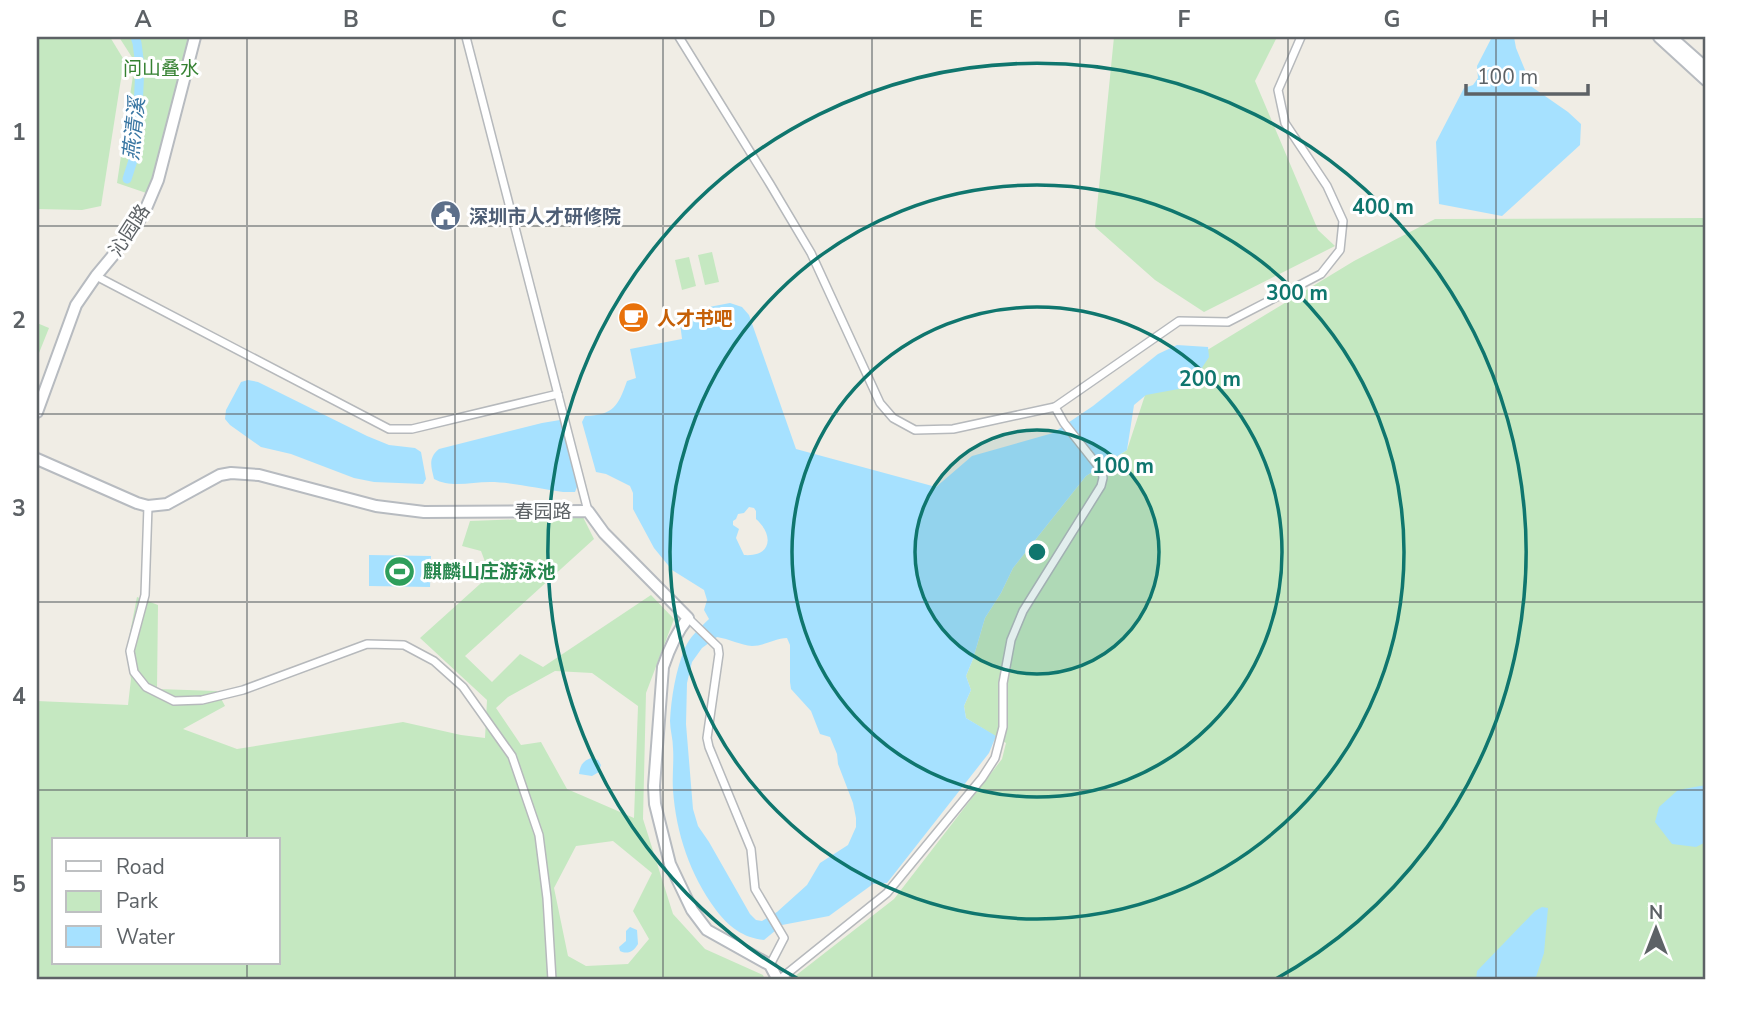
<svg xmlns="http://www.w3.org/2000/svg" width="1743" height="1017" viewBox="0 0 1743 1017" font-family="'Nunito Sans','Noto Sans SC',sans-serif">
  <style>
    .green { fill: #c5e8c1; fill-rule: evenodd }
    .water { fill: #a6e1ff; fill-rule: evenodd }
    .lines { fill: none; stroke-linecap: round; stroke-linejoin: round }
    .canal { stroke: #a6e1ff; stroke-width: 9 }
    .street-casing { stroke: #b6b9bc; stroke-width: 10 }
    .secondary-casing { stroke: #b7bbc0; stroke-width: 14 }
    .street { stroke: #fff; stroke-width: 7 }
    .secondary { stroke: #fff; stroke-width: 10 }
    .grid { fill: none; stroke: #5d6266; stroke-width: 2; stroke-opacity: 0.55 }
    .ring { fill: none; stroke: #0f766e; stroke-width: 3.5 }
    .labels { text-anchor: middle; stroke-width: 6; stroke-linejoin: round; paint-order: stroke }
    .park-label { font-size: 19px; fill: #358131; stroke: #fff }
    .service-label { font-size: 19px; font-weight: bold; fill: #4e5e75; stroke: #fff; text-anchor: start }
    .street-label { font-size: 19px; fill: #5d6266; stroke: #fff }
    .food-label { font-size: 19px; font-weight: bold; fill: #c56008; stroke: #fff; text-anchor: start }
    .leisure-label { font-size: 19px; font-weight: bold; fill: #27864d; stroke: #fff; text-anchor: start }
    .water-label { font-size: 21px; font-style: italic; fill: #3a77a3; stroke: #fff }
    .centre { fill: #0f766e; stroke: #fff; stroke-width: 3.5 }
    .ring-label { font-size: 21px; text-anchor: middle; font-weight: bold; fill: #0f766e; stroke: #fff; stroke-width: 6; stroke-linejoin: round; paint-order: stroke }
    .neatline { fill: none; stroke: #5d6266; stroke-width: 2.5 }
    .grid-label { font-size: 23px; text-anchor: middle; font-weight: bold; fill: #5d6266 }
  </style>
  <rect width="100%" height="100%" fill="#f0ede5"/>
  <g class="green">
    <polygon points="37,37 110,37 124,60 101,206 82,210 37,209"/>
    <polygon points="119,37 197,37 155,196 117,183 135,62"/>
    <polygon points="1114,37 1277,37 1255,81 1318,230 1335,246 1204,312 1155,280 1095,227"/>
    <polygon points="1706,218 1706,980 790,980 894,899 1002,759 1006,743 966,718 964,706 971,690 966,676 973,659 985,618 1001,593 1013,568 1086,476 1127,450 1148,386 1354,261 1435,219"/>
    <polygon points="712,252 719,282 705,285 698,255"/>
    <polygon points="689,257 696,286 682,290 675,260"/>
    <polygon points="37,323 49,328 37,358"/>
    <path d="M583,517L594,539L465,656L492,682L520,654L543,667L651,595L674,619L646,693L643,819L673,914L705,949L763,975L765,980H37V701L128,705L131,679L126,653L137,597L158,605L157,689L217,691L225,706L183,729L237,749L403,722L461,735L485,738L487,700L420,638L490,575L481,551L462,546L470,521ZM555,671L592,673L638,706L634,818L567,789L541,742L521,745L496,708L508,697ZM54,840H278V963H54ZM613,841L652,873L633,911L649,939L628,964L586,966L568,956L554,888L576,846Z"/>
  </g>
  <g class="water">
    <polygon points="1492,37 1514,37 1516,48 1532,87 1568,112 1581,124 1580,145 1502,216 1439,204 1436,142 1464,88 1473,85 1478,78 1477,66"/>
    <path d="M730,303L742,307L749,315L796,449L936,487L972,456L1053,433L1093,406L1158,354L1177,345L1208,347L1209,357L1192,383L1184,388L1146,395L1134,405L1127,450L1086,476L1013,568L1001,593L985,618L973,659L966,676L971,690L964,706L966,718L996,736L989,753L887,883L873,884L829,916L782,925L764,940C743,938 728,926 716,910C690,875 676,833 673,790C672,776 674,762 673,748C673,739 670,730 670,721C671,698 676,669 685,648C690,636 700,628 709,619L704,610L707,600L704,590L672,570L654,548L633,509V493L630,486L606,474L596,472L582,422L585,416C614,415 618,406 627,381L636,378L630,349L682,339L680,323L688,311ZM749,507L754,508L756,511V519C774,535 772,557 744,555L736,538L739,529L733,525V521L736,519L738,514L744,513ZM717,637C729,639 741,645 752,646C765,646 775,638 787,638L790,645V682L791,689L811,711L820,734L830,737L837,754L838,764L853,803L856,818V827L848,845L820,863L807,885L777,912L762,921L756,920L750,914L709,842L698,826L693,809L686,724L687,683L692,662L702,648Z"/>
    <polygon points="248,380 258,382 367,436 389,445 415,448 421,452 426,479 423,484 374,482 354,478 291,454 261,447 230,425 225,419 226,410 241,382"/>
    <path d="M560,420L567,428L580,480L575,492H563C540,489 512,482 490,482C471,482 451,488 434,479C431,466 428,458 439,449L542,423Z"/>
    <polygon points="369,555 431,556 430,587 369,586"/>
    <path d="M591,758L598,760L601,765L599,772L592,776L579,774C580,765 583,761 591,758Z"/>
    <polygon points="1706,785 1706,842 1696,847 1672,844 1655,822 1659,807 1678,790"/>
    <polygon points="1542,907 1548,908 1544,953 1535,980 1476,980 1477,971 1535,911"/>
    <path d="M630,927L637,930L638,944C634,951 628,955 620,951L619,947L626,941V931Z"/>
  </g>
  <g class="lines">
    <polyline class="canal" points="127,179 136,151 140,66 137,43 135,37"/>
    <defs>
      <g id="street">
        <polyline points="466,37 588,511"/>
        <polyline points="679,37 770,184 811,253 880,403 893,418 915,430 953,429 1055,407 1064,423 1102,471 1103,478 1101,486 1023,611 1011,640 1003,683 1003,727 995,758 982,778 887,893 779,980"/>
        <polyline points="96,276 389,429 412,429 558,394"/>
        <polyline points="1055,407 1179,321 1228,322 1321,274 1340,250 1343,221 1327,186 1285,123 1278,90 1301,37"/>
        <polyline points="148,506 145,595 130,651 134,672 146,687 174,701 202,700 243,690 367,644 404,645 434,661 463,687 512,756 539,835 547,898 552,980"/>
        <polyline points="688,618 718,647 719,654 707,738 709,747 751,849 755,889 784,938 770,965"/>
      </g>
      <g id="secondary">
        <polyline points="1659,37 1706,80"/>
        <polyline points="1671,37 1706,68"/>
        <polyline points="37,412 76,305 96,276 125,241 144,213 158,180 195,37"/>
        <path d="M37,459L137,503L148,506L167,504L220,475L231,473L259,475L376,506L424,512L588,511L604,533L688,618C676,633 669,649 663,667L654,786L655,804L670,864L692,910L707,930L770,965L778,980"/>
      </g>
    </defs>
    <use href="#street" class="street-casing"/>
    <use href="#secondary" class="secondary-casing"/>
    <use href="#street" class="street"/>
    <use href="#secondary" class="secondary"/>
  </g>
  <path class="grid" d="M247,37V840M455,37V980M663,37V980M872,37V980M1080,37V980M1288,37V980M1496,37V980M37,226H1706M37,414H1706M37,602H1706M37,790H1706M247,963V980"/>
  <circle cx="1037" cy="552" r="122" fill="#0f766e" fill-opacity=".12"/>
  <g class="ring">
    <circle cx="1037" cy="552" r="122"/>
    <circle cx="1037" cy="552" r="245"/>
    <circle cx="1037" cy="552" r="367"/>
    <path d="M800 980A489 489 0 1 1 1274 980"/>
  </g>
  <defs>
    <symbol id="civic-disc" viewBox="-11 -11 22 22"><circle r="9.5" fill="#5c6f8a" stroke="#fff"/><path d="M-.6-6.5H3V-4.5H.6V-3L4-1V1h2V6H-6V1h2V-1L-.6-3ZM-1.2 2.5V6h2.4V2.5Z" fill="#fff"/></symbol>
    <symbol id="cafe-disc" viewBox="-11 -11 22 22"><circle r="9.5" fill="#e8710a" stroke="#fff"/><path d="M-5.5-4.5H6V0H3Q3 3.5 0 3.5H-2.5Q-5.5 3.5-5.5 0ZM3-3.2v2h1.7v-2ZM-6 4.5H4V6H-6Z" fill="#fff"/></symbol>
    <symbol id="stadium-disc" viewBox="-11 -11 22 22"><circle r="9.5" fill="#2e9e5b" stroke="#fff"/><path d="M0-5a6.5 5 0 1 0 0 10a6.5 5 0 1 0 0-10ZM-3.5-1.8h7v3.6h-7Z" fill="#fff"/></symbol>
  </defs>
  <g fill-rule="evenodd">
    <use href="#civic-disc" x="428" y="198" width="35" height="35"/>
    <use href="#cafe-disc" x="616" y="300" width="35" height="35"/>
    <use href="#stadium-disc" x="382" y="554" width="35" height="35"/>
  </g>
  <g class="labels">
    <g class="park-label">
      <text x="161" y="75">问山叠水</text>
    </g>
    <g class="service-label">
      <text x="469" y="223">深圳市人才研修院</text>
    </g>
    <g class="street-label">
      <text transform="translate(129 230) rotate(-57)" y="7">沁园路</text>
      <text x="543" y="518">春园路</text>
    </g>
    <g class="food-label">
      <text x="657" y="325">人才书吧</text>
    </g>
    <g class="leisure-label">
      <text x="423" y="578">麒麟山庄游泳池</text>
    </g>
    <g class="water-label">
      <text transform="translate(134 129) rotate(-84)" y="7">燕清溪</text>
    </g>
  </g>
  <circle cx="1037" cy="552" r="10" class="centre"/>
  <g class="ring-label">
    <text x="1383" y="214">400 m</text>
    <text x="1297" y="300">300 m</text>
    <text x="1210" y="386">200 m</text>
    <text x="1123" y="473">100 m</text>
  </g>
  <rect width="1743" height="1017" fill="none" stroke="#ffffff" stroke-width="77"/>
  <rect x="52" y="838" width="228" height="126" fill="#ffffff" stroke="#bec0c2" stroke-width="2"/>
  <rect x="66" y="861" width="35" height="10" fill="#ffffff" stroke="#bec0c2" stroke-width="2"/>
  <text x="116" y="874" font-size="21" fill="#5d6266">Road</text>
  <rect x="66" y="891" width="35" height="21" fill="#c5e8c1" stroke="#bec0c2" stroke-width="2"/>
  <text x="116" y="908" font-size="21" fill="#5d6266">Park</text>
  <rect x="66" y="926" width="35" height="21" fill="#a6e1ff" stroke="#bec0c2" stroke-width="2"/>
  <text x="116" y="944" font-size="21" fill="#5d6266">Water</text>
  <g transform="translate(1656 929)" stroke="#ffffff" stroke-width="5" paint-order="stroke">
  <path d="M0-5L12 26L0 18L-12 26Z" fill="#5d6266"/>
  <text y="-10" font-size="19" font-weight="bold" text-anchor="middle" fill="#5d6266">N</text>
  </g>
  <path d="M1466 84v10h122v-10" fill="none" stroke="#5d6266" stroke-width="3.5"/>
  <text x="1477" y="84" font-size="21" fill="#5d6266" stroke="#ffffff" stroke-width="5" paint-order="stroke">100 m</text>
  <rect x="38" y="38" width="1666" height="940" class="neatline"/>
  <g class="grid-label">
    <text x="143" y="27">A</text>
    <text x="351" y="27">B</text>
    <text x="559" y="27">C</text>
    <text x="767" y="27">D</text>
    <text x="976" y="27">E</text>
    <text x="1184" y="27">F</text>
    <text x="1392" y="27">G</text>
    <text x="1600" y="27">H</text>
    <text x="19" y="140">1</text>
    <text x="19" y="328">2</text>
    <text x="19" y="516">3</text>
    <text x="19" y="704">4</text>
    <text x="19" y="892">5</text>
  </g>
</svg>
